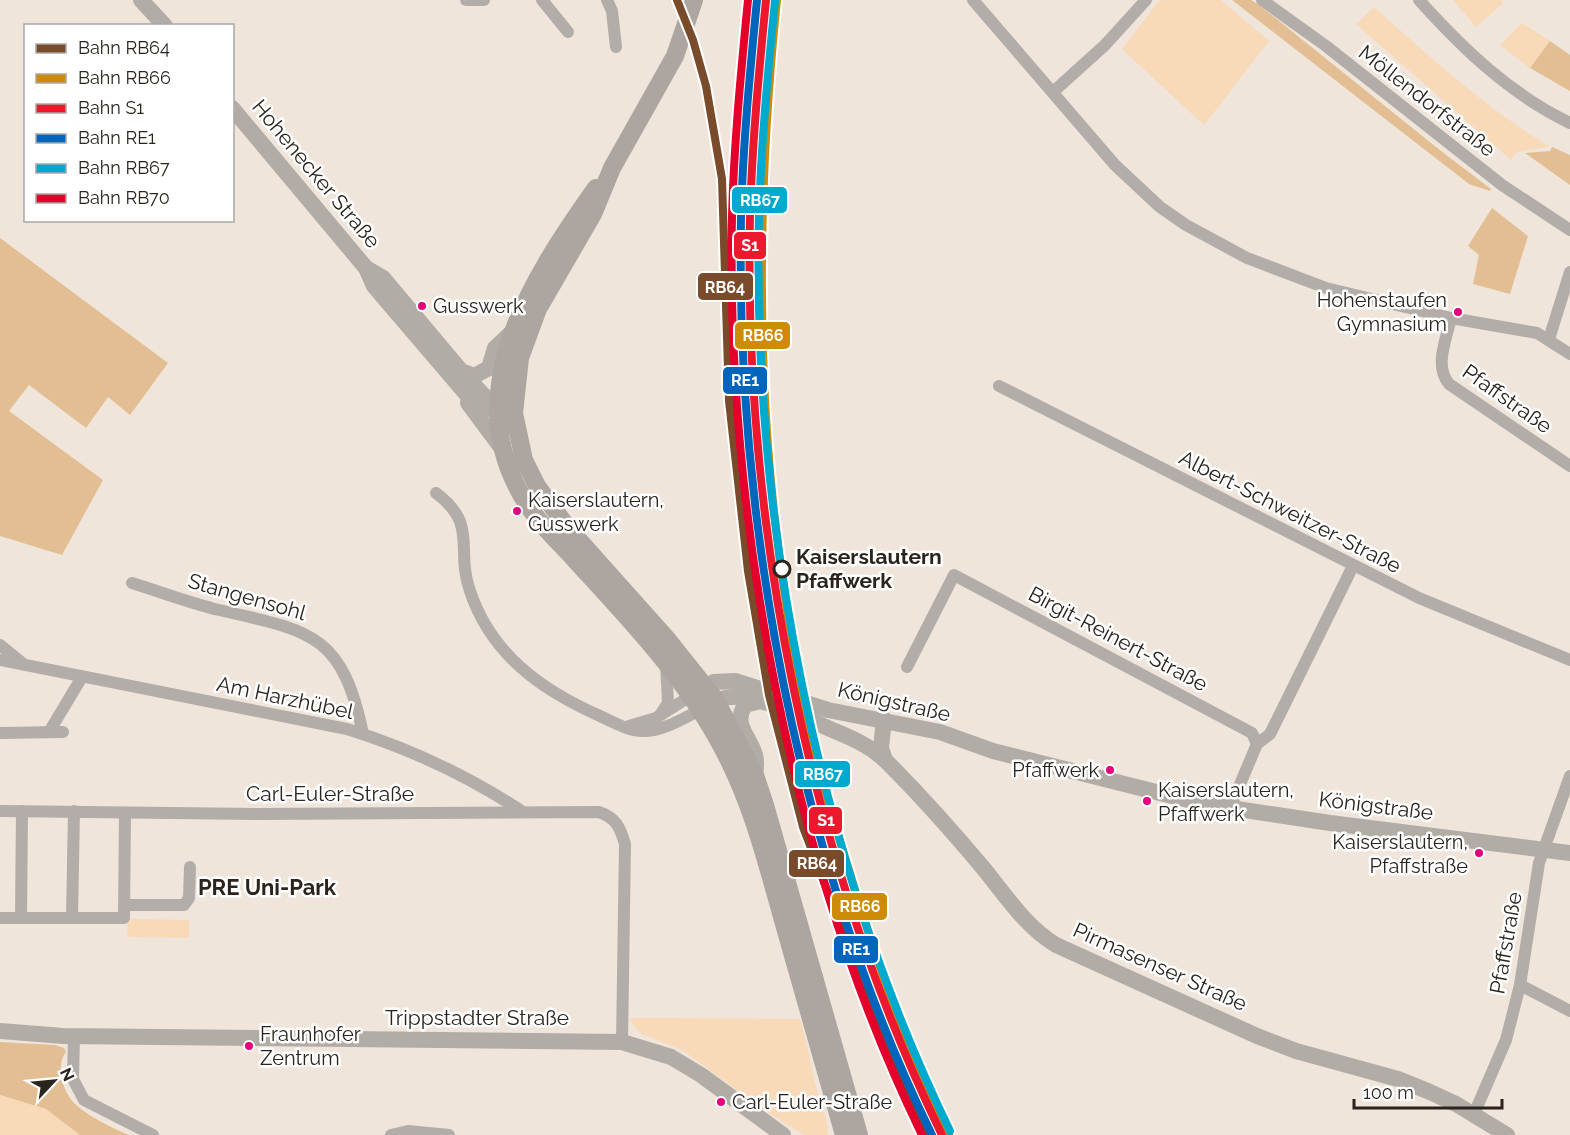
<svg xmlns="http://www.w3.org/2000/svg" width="1570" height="1135" viewBox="0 0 1570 1135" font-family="Raleway,sans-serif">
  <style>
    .green { fill: #f8d9b8 }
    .forest { fill: #e4be93 }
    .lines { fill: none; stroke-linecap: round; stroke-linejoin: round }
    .street { stroke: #b2ada9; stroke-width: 12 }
    .secondary { stroke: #b2aca6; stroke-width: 16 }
    .primary { stroke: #aca5a0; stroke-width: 18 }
    .rail-1-casing { stroke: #fff; stroke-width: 12 }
    .rail-2-casing { stroke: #fff; stroke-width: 12 }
    .rail-3-casing { stroke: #fff; stroke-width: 12 }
    .rail-4-casing { stroke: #fff; stroke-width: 12 }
    .rail-5-casing { stroke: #fff; stroke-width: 12 }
    .rail-6-casing { stroke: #fff; stroke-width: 12 }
    .rail-1 { stroke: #7a4b2a; stroke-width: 8 }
    .rail-2 { stroke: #ce8c06; stroke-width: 8 }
    .rail-3 { stroke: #ec192e; stroke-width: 8 }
    .rail-4 { stroke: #0065bd; stroke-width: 8 }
    .rail-5 { stroke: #00a9ce; stroke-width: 8 }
    .rail-6 { stroke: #e4002b; stroke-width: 8 }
    .bus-dot { fill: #e5007d; stroke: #fff; stroke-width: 2 }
    .stop-dot { fill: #fff; stroke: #2a241d; stroke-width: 3 }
    .labels { text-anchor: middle; stroke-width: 5; stroke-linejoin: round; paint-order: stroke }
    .bus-label { font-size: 20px; fill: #2a241d; stroke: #fff; text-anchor: start }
    .street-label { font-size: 21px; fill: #2a241d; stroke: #fff }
    .stop-label { font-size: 21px; font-weight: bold; fill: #2a241d; stroke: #fff; text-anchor: start }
    .neighbourhood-label { font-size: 22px; font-weight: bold; fill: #2a241d; stroke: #fff }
    .line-badge { stroke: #fff; stroke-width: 2 }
    .badge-label { font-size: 16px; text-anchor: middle; font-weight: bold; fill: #fff }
  </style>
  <rect width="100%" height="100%" fill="#efe5db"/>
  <g class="green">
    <polygon points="1160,0 1221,0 1269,41 1204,125 1122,49"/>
    <polygon points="1453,0 1501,0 1503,3 1476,27"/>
    <path d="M1374,7C1430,57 1484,107 1549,146L1547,147L1517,152L1511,160L1356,24Z"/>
    <polygon points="1522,23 1550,41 1530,68 1500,45"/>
    <polygon points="128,919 189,920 189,938 127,937"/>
    <path d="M630,1018L800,1019C808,1044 811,1069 818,1094C821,1106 830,1122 827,1135H804L761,1108L684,1051L642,1034L634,1027Z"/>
    <polygon points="0,1095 46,1109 80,1135 0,1135"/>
  </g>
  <g class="forest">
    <polygon points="1232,0 1251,0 1259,5 1441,151 1491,189 1490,191 1469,184"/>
    <polygon points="1550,41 1570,55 1570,91 1530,68"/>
    <polygon points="1552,147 1570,155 1570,185 1525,153 1550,151"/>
    <polygon points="1492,208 1528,236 1510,294 1473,284 1479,255 1468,246"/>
    <polygon points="0,238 168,363 130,415 108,397 86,428 29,385 9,411 103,480 62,555 0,536"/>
    <path d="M0,1042L55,1045L64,1048L66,1052C55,1066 63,1092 75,1104C88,1116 112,1128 129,1135H80L46,1109L0,1095Z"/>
  </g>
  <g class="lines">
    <g class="street">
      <polyline points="466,0 484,0"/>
      <polyline points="542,0 568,32"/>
      <polyline points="607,0 612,11 616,47"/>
      <polyline points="973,0 1115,165 1160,207 1186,225 1247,258 1326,288 1451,318 1537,333 1570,354"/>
      <polyline points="1262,0 1326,46 1502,185 1570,230"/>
      <path d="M1419,0C1463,49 1510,94 1570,123"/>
      <polyline points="1053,92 1105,45 1146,0"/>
      <path d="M1451,318C1446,340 1434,366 1449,384L1570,466"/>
      <polyline points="1549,339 1570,272"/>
      <polyline points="999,386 1419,598 1570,660"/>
      <path d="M436,493C479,525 455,549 470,591C491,654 541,690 600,716C613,722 628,731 642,731C662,732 684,718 702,709"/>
      <path d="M132,583C161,592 190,603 219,610C311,631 342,633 363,734"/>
      <polyline points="0,645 22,663"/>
      <path d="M0,660L347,729C408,748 470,777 523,812"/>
      <polyline points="907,667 954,575 1252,733 1257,744"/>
      <polyline points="660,715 668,703 666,663"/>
      <polyline points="629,726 656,718 692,695"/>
      <polyline points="49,732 82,677"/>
      <polyline points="0,733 63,732"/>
      <polyline points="1230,808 1257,744 1270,734 1353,566"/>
      <path d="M0,811L258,814L599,812C616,818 620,827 625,844L622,1042"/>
      <polyline points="124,905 184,905 189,898 190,867"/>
      <polyline points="0,918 124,918 125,813"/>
      <polyline points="21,918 22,811"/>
      <polyline points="72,918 74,811"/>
      <polyline points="1520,985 1570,1011"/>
      <polyline points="74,1036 73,1079 84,1100 153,1135"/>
      <polyline points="1474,1114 1506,1040 1520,985 1539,863 1570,776"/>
      <polyline points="391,1135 408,1131 449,1135"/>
    </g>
    <g class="secondary">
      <polyline points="141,0 165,26"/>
      <polyline points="232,108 366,268 374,286 474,403 484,408 510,412"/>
      <polyline points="366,268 383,278 461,371 499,412"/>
      <polyline points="461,371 474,376 489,368 495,348 511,333"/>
      <polyline points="468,403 503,450"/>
      <polyline points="695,693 714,682 735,681 828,710 940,732 993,751 1204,804 1330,823 1570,853"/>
      <path d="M705,707C729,690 750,697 776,706"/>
      <path d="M794,711C825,731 859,735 886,761C920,795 953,832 984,869C1006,896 1026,927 1056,945L1257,1036L1296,1051L1398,1079L1430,1092L1456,1104L1507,1135"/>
      <polyline points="884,719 881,748 885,760"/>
      <path d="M755,775C756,769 757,761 755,755C750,736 732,725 745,705L760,701"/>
      <polyline points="0,1031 63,1036 622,1042 671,1057 701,1075 783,1135"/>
    </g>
    <g class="primary">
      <polyline points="694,0 675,56 612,168 593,214 538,309 520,358 514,413 524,460 537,486 568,528 668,640 715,699 755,775 765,805 859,1135"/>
      <path d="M596,188C529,282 451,403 534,514C547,532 563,546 577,562C630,620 685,677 722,747C752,802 767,864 784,924C804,994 824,1065 844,1135"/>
    </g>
    <defs>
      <polyline id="rail-1" points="677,0 693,40 706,86 722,179 729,401 748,571 769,695 803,827 878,1024 926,1135"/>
      <path id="rail-2" d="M777,0C751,252 756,490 811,738C821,782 835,825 848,867C875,959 907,1049 949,1135"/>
      <path id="rail-3" d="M766,0C759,72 752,143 750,216C743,521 808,859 942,1135"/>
      <path id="rail-4" d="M757,0C750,72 743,143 741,216C735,520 798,860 932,1135"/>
      <path id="rail-5" d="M775,1C768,72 761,144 759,216C752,520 817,857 950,1131"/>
      <path id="rail-6" d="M748,0C741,72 734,143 732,216C726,517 790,863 922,1135"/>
    </defs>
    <use href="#rail-1" class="rail-1-casing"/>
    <use href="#rail-2" class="rail-2-casing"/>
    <use href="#rail-3" class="rail-3-casing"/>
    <use href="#rail-4" class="rail-4-casing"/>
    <use href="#rail-5" class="rail-5-casing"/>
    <use href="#rail-6" class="rail-6-casing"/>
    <use href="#rail-1" class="rail-1"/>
    <use href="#rail-2" class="rail-2"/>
    <use href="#rail-3" class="rail-3"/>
    <use href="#rail-4" class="rail-4"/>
    <use href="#rail-5" class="rail-5"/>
    <use href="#rail-6" class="rail-6"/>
  </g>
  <g class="bus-dot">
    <circle cx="422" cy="306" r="5"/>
    <circle cx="1458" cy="312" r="5"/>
    <circle cx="517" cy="511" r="5"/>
    <circle cx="1110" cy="770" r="5"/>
    <circle cx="1147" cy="801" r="5"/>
    <circle cx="1479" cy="853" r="5"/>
    <circle cx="249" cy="1046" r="5"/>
    <circle cx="721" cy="1102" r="5"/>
  </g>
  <circle class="stop-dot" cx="782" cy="569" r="8"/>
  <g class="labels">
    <g class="bus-label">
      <text x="1447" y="307" text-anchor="end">Hohenstaufen<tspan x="1447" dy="24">Gymnasium</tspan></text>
      <text x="433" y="313">Gusswerk</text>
      <text x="528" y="507">Kaiserslautern,<tspan x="528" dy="24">Gusswerk</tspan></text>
      <text x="1099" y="777" text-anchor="end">Pfaffwerk</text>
      <text x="1158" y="797">Kaiserslautern,<tspan x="1158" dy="24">Pfaffwerk</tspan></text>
      <text x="1468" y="849" text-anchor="end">Kaiserslautern,<tspan x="1468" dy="24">Pfaffstraße</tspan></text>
      <text x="260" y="1041">Fraunhofer<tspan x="260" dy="24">Zentrum</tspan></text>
      <text x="732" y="1109">Carl-Euler-Straße</text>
    </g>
    <g class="street-label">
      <text transform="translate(1427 101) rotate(38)" y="7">Möllendorfstraße</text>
      <text transform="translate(316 174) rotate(50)" y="7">Hohenecker Straße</text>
      <text transform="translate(1507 399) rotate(35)" y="7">Pfaffstraße</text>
      <text transform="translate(1290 512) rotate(27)" y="7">Albert-Schweitzer-Straße</text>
      <text transform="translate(247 597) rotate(16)" y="7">Stangensohl</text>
      <text transform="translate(1118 639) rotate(28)" y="7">Birgit-Reinert-Straße</text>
      <text transform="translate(285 698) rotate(12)" y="7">Am Harzhübel</text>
      <text transform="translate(894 702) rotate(13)" y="7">Königstraße</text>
      <text x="330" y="801">Carl-Euler-Straße</text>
      <text transform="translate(1376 806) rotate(7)" y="7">Königstraße</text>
      <text transform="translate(1506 943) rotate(-80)" y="7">Pfaffstraße</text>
      <text transform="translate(1160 967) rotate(24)" y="7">Pirmasenser Straße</text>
      <text x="477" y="1025">Trippstadter Straße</text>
    </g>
    <g class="stop-label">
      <text x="796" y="564">Kaiserslautern<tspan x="796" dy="24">Pfaffwerk</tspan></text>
    </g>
    <g class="neighbourhood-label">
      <text x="267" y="895">PRE Uni-Park</text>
    </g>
  </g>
  <g class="line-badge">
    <rect x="731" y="186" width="57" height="28" rx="6" fill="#00a9ce"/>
    <rect x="733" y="231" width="34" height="29" rx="6" fill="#ec192e"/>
    <rect x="697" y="272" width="57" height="29" rx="6" fill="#7a4b2a"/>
    <rect x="734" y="321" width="57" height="29" rx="6" fill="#ce8c06"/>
    <rect x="722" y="366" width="46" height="29" rx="6" fill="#0065bd"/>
    <rect x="794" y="760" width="57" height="28" rx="6" fill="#00a9ce"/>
    <rect x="808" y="806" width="35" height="29" rx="6" fill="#ec192e"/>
    <rect x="788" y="849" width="57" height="29" rx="6" fill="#7a4b2a"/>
    <rect x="831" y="892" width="57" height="29" rx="6" fill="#ce8c06"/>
    <rect x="833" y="935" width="46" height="29" rx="6" fill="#0065bd"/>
  </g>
  <g class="badge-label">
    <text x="760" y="206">RB67</text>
    <text x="750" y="251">S1</text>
    <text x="725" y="293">RB64</text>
    <text x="763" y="341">RB66</text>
    <text x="745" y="386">RE1</text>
    <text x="823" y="780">RB67</text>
    <text x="826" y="826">S1</text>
    <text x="817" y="869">RB64</text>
    <text x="860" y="912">RB66</text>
    <text x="856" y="955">RE1</text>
  </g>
  <rect x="24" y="24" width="210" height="198" fill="#ffffff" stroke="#aaa7a5" stroke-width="1.5"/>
  <rect x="36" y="44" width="30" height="9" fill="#7a4b2a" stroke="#aaa7a5" stroke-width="1.5"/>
  <text x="78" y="54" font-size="18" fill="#2a241d">Bahn RB64</text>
  <rect x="36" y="74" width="30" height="9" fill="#ce8c06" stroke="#aaa7a5" stroke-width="1.5"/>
  <text x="78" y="84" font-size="18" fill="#2a241d">Bahn RB66</text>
  <rect x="36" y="104" width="30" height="9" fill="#ec192e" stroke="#aaa7a5" stroke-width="1.5"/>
  <text x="78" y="114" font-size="18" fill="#2a241d">Bahn S1</text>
  <rect x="36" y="134" width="30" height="9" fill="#0065bd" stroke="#aaa7a5" stroke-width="1.5"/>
  <text x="78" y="144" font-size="18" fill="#2a241d">Bahn RE1</text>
  <rect x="36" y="164" width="30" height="9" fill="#00a9ce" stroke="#aaa7a5" stroke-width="1.5"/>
  <text x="78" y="174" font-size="18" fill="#2a241d">Bahn RB67</text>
  <rect x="36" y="194" width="30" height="9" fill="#e4002b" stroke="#aaa7a5" stroke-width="1.5"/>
  <text x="78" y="204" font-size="18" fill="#2a241d">Bahn RB70</text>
  <g transform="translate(54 1081) rotate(64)" stroke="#ffffff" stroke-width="4.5" paint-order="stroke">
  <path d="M0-4.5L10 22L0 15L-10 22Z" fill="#2a241d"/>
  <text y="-9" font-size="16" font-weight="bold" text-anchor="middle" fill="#2a241d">N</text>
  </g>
  <path d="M1354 1099v9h148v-9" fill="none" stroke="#2a241d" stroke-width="3"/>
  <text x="1363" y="1099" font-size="18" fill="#2a241d" stroke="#ffffff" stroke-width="4.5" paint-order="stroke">100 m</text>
</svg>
